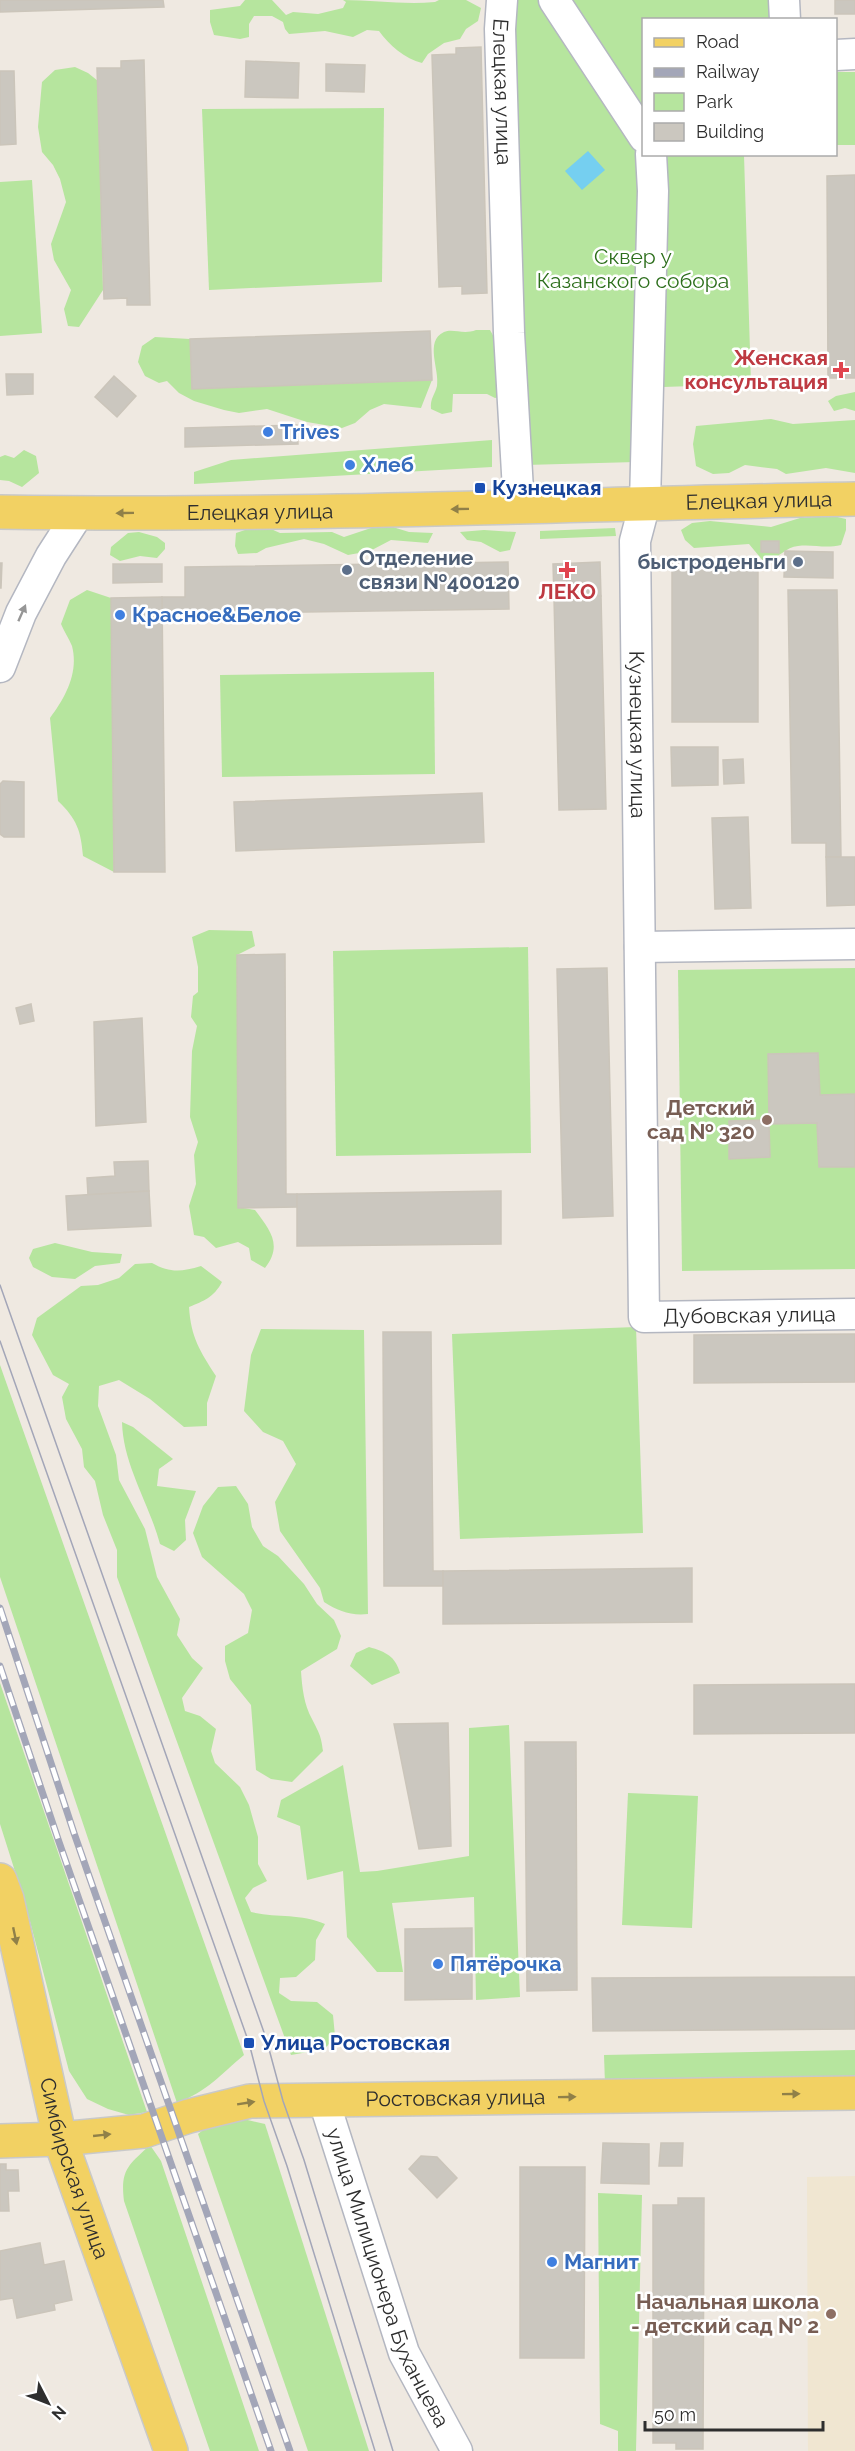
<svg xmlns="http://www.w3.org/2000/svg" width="855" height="2451" viewBox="0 0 855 2451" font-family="Raleway,sans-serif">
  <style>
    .education { fill: #f0e6d1 }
    .green { fill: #b6e59e }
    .water { fill: #75cff0 }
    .building { fill: #cbc7bf; stroke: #cbc5ba; stroke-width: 1.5 }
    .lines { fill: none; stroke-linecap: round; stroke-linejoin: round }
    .minor-casing { stroke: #b4b7c1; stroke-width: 33 }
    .major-casing { stroke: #c9c9c9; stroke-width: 36 }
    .minor { stroke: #fff; stroke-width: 30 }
    .major { stroke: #f2d163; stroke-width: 33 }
    .tram { stroke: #a3a6b8; stroke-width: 1.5 }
    .rail-casing { stroke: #a3a6b8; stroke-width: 7 }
    .rail { stroke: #fff; stroke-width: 4.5; stroke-dasharray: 14; stroke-linecap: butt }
    .oneway { fill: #908048 }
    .oneway2 { fill: #969696 }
    .health-dot { fill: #e0444e; stroke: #fff; stroke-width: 2 }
    .shop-dot { fill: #3f7fe0; stroke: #fff; stroke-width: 2 }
    .transit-dot { fill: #1a4fb4; stroke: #fff; stroke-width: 2 }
    .service-dot { fill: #5c6f8a; stroke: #fff; stroke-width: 2 }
    .education-dot { fill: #8d6e63; stroke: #fff; stroke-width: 2 }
    .labels { text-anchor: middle; stroke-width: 5; stroke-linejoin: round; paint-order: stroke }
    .street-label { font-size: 21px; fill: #2e2e2e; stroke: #fff }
    .park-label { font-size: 21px; fill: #2c6e1b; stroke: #fff }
    .health-label { font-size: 21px; font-weight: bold; fill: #be3a42; stroke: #fff; text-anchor: end }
    .shop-label { font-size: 21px; font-weight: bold; fill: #366cbe; stroke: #fff; text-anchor: start }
    .transit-label { font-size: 21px; font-weight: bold; fill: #164399; stroke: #fff; text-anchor: start }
    .service-label { font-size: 21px; font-weight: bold; fill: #4e5e75; stroke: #fff; text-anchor: start }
    .education-label { font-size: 21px; font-weight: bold; fill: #785e54; stroke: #fff; text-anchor: end }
  </style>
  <rect width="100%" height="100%" fill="#efe9e1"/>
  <polygon class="education" points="855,2176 855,2451 808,2451 807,2177"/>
  <g class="green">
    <path d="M245,0H272L286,15L293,12L318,14L343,8L346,2L343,0C375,0 404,5 435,2L439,0H466L481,8L478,21L466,29L460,39L444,43L428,54L422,63C405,59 389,45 379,31L367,30L353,37L325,31L289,34L285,29L283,22L272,16H254L249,24V37L240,39L214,35L210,22V10L240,6Z"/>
    <polygon points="512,0 775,0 776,19 644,20 644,154 744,155 751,384 634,388 636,462 525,465"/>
    <polygon points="75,67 88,73 98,81 103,290 79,327 68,326 64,309 71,290 54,260 51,244 66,202 60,179 53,165 42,152 38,127 42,82 55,70"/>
    <rect x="836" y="72" width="19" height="73"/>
    <polygon points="384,108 382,282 209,290 202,109"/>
    <polygon points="32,180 42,333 0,336 0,182"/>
    <path d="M476,330H490L495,339L504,396L495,398L487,394H453L452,412L442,414L431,409C430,398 435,395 437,386C440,370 424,341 444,332C453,328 463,335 476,330Z"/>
    <polygon points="155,337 190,339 192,389 432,380 421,408 384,404 370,410 355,423 342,428 307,422 267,409 239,413 224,410 194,401 179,393 167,381 159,383 145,376 138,362 142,346"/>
    <polygon points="855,392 855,411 845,408 834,411 828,401 836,396"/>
    <polygon points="771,419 793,424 855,420 855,473 826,468 786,474 777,469 745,465 729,473 713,474 696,466 693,444 696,426"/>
    <polygon points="492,440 492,467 194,484 194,472 231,460"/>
    <polygon points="24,450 36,456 39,473 22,487 9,481 0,480 0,457 5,455 14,458"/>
    <path d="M833,516L846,519V530L841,545C825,549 813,544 798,546C786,547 779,558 764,562L749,544L694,548L685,540L681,530L692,523L710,521L771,527L800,518Z"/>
    <polygon points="383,524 409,532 433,533 428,543 391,540 370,551 348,555 324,544 304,539 266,548 257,553 238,554 235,546 236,533 251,528 271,529 280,533 332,532 344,537"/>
    <polygon points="615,528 616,536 540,539 540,531"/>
    <polygon points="484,530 516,532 510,550 500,552 481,542 467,540 460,532"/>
    <polygon points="139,532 157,537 165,543 165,549 157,558 140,556 120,561 110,555 111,547 128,533"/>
    <path d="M87,590L111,598L114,872L83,856C81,831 77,819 58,801L50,718C65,698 79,673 72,646C69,639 64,631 61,624L70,600Z"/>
    <polygon points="434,672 435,774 222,777 220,675"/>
    <path d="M209,930L252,931L255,946L237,955L238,1207L255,1210C270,1230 283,1245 265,1268L251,1260L249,1248L238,1242L216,1248L204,1237L194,1235L189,1206L196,1184L194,1155L198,1142L190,1117L192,1051L197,1026L191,1017L193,996L198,992V967L192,937Z"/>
    <polygon points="528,947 531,1153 336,1156 333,951"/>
    <polygon points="855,968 855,1269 682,1271 678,970"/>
    <polygon points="55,1243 92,1252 122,1254 120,1263 95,1266 75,1279 52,1277 33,1267 29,1258 33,1249"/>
    <path d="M152,1263C170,1273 181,1272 201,1266L222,1282C214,1297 204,1301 189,1307C191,1338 200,1351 216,1376L207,1403V1426L184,1427L150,1399L119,1380L99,1386L98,1406L116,1455L119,1480L145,1529L157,1577L180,1619L177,1635L192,1658L203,1668L182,1698L185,1711L200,1716L216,1729L211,1751L215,1763L240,1787L249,1805L258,1837V1864L267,1881L253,1888L245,1898L251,1912C276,1918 300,1913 325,1924L316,1940L315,1960L296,1977L280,1978L279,1993L291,2001L317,2002L333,2015L335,2036L325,2049L291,2055L117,1577V1550L103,1515L95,1481L84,1467L82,1449L66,1419L62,1397L69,1384L53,1375L32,1335L37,1318L81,1286L98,1285L119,1278L135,1264Z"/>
    <polygon points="636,1327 643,1533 460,1539 452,1334"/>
    <path d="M261,1329L364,1330L368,1614C351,1616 338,1611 324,1602L320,1588L280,1531L275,1502L296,1464L283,1441L263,1432L244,1411L251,1355Z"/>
    <path d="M0,1365L244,2055C220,2075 208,2091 177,2103L0,1577Z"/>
    <path d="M122,1422L133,1427L173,1459L159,1469L157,1486L196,1491L185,1520L186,1540L174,1551L160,1544C149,1503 123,1465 122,1422Z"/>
    <path d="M236,1486L248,1504L252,1527L263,1546L278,1556L304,1584L317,1604L334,1620L341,1636L337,1649L301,1671C302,1687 304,1705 312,1719C319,1733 321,1735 323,1751L292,1782L271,1779L256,1770L251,1705L230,1679L225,1661V1646L248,1633L252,1610L244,1594L202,1557L193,1533L203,1506L218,1487Z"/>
    <path d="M369,1647C386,1652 395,1656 400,1673L372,1685L350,1666L356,1653Z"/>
    <polygon points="0,1683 147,2112 129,2115 108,2109 87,2099 69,2071 26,1906 0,1824"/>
    <polygon points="509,1725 520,1997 476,2000 474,1897 392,1903 403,1972 377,1972 347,1937 343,1871 307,1880 300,1826 277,1817 281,1800 343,1765 360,1872 377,1871 469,1856 469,1728"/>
    <polygon points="628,1793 698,1796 692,1928 622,1925"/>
    <polygon points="855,2050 855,2079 605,2084 604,2055"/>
    <polygon points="239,2118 265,2124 369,2451 308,2451 198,2134 214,2121"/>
    <path d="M150,2145L161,2161L259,2451H210L124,2201C120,2169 129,2165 150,2145Z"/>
    <polygon points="598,2193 642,2195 636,2451 618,2451 618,2431 600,2424"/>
  </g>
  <polygon class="water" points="588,151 605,170 582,190 565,171"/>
  <g class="building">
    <polygon points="0,0 163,0 164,7 0,12"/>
    <rect x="835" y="0" width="20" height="14"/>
    <polygon points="481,47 487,293 462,294 462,286 439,287 432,55 456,54 456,48"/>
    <polygon points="144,60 150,305 127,305 127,298 104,299 97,68 121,68 121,61"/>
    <polygon points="246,61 299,63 298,98 245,97"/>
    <polygon points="326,64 365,65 364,92 326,91"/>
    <polygon points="0,71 14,71 16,144 0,145"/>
    <polygon points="855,175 855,378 828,378 827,176"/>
    <polygon points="430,331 432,380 192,389 190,339"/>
    <polygon points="6,374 33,374 33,394 7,395"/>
    <polygon points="114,376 136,396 117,417 95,397"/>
    <polygon points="297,425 298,444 185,447 185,428"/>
    <polygon points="761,541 779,541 779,553 761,552"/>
    <polygon points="785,551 833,552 833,578 784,577"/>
    <rect x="672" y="560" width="86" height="162"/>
    <polygon points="508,562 509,609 162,614 162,597 185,597 185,567"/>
    <polygon points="600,562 601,596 554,598 553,564"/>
    <polygon points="0,563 2,563 1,588 0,588"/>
    <polygon points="113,564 162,564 162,582 113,583"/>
    <polygon points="788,590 837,590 841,857 826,857 826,843 792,843"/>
    <polygon points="601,596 606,809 559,810 554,598"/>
    <polygon points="162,597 165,872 114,872 111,598"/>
    <polygon points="671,747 718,747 718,785 672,786"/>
    <polygon points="743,759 744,783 724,784 723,760"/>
    <polygon points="3,781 24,782 24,837 4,837 0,834 0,784"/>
    <polygon points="482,793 484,842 236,851 234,802"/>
    <polygon points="748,817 751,908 715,909 712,818"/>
    <polygon points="826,857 855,857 855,905 827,906"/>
    <polygon points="285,954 286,1194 297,1194 297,1207 238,1208 237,955"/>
    <polygon points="607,968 613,1216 563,1218 557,969"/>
    <polygon points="31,1004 34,1021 20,1024 16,1008"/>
    <polygon points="142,1018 146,1122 96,1126 94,1022"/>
    <polygon points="818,1053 820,1095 855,1094 855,1167 819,1167 817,1123 769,1124 770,1157 729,1159 729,1121 769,1120 768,1054"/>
    <polygon points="148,1161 149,1191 88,1195 87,1178 115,1176 114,1162"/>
    <polygon points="149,1191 151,1226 68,1230 66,1196"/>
    <polygon points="501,1191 501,1244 297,1246 297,1194"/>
    <polygon points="383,1332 431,1332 433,1571 443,1571 443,1586 384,1586"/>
    <polygon points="855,1334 855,1382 694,1383 694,1335"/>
    <polygon points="692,1568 692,1622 443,1624 443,1571"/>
    <polygon points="855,1684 855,1733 694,1734 694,1685"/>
    <polygon points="448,1723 451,1846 419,1849 394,1724"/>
    <polygon points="525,1742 576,1742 577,1990 527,1991"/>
    <polygon points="472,1928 472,1999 405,2000 405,1929"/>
    <polygon points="855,1977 855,2029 593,2031 592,1978"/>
    <polygon points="603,2143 649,2144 649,2184 601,2183"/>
    <polygon points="661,2143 683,2143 682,2166 659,2166"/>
    <polygon points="421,2156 437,2157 457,2178 437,2198 409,2169"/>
    <polygon points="0,2164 6,2164 6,2170 18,2170 19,2191 8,2191 9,2211 0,2211"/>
    <polygon points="520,2167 585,2167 584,2358 520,2358"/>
    <polygon points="678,2198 704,2198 703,2449 676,2449 676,2443 653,2443 653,2205 678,2205"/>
    <polygon points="40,2243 44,2265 64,2261 72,2300 54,2304 55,2310 17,2318 13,2298 0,2300 0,2251"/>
  </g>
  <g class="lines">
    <defs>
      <g id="minor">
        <path id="s1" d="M502,0L500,29L509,333L519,508"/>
        <polyline points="554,0 644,137"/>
        <polyline points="784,0 785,20"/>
        <polyline points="836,55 855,54"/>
        <path id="s2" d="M651,154L653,191L645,503L635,541L644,1317L855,1314"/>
        <polyline points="0,667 21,613 51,556 78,514"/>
        <polyline points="640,947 855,944"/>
        <path id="s3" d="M324,2101L404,2353L457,2451"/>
      </g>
      <g id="major">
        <path id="s4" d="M0,512C285,517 570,504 855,499"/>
        <path id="s5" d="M0,1880L7,1899L60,2139L171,2451"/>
        <path id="s6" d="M0,2141L60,2139L144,2131L189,2116L250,2101L855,2093"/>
      </g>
    </defs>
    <use href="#minor" class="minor-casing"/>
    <use href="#major" class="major-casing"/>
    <use href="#minor" class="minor"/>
    <use href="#major" class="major"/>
    <g class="tram">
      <polyline points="0,1285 266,2038 283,2101 304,2160 393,2451"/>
      <polyline points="0,1341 249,2043 264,2101 287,2166 375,2451"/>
    </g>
    <defs>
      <g id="rail">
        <polyline points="0,1608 74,1833 290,2451"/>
        <polyline points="0,1666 58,1839 271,2451"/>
      </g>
    </defs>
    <use href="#rail" class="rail-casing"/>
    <use href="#rail" class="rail"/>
  </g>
  <defs><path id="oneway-solid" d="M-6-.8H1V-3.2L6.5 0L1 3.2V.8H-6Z" transform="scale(1.5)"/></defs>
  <g class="oneway">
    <use href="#oneway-solid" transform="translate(460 509) rotate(179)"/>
    <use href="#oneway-solid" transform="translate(125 513) rotate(179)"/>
    <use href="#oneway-solid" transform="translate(15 1936) rotate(78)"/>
    <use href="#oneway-solid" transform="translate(791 2094) rotate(-1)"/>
    <use href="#oneway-solid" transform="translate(567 2097) rotate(-1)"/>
    <use href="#oneway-solid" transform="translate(246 2103) rotate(-9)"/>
    <use href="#oneway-solid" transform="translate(102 2135) rotate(-6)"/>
  </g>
  <use class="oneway2" href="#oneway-solid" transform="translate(22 613) rotate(-66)"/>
  <g class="health-dot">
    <path d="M838 361h6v6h6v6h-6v6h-6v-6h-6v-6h6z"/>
    <path d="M564 561h6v6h6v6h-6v6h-6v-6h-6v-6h6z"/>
  </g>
  <g class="shop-dot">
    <circle cx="268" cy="432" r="6"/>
    <circle cx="350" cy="465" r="6"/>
    <circle cx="120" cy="615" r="6"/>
    <circle cx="438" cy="1964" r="6"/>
    <circle cx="552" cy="2262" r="6"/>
  </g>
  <g class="transit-dot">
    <rect x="474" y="482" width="12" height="12" rx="3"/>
    <rect x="243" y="2037" width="12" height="12" rx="3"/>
  </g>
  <g class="service-dot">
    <circle cx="798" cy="562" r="6"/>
    <circle cx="347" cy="570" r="6"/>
  </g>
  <g class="education-dot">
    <circle cx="767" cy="1120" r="6"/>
    <circle cx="831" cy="2314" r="6"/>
  </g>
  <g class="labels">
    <g class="street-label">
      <text dy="7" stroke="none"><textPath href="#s1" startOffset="92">Елецкая улица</textPath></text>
      <text dy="7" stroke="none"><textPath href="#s4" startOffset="759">Елецкая улица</textPath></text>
      <text dy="7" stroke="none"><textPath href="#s4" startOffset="260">Елецкая улица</textPath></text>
      <text dy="7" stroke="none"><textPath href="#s2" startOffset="582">Кузнецкая улица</textPath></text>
      <text dy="7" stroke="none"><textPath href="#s2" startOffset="1270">Дубовская улица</textPath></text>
      <text dy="7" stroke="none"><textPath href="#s6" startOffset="460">Ростовская улица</textPath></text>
      <text dy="7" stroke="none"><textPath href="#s5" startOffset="298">Симбирская улица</textPath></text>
      <text dy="7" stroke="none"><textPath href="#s3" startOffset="188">улица Милиционера Буханцева</textPath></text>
    </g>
    <g class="park-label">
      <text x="633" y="264">Сквер у<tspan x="633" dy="24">Казанского собора</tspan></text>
    </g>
    <g class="health-label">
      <text x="828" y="365">Женская<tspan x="828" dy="24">консультация</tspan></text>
      <text x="567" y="599" text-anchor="middle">ЛЕКО</text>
    </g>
    <g class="shop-label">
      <text x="280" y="439">Trives</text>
      <text x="362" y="472">Хлеб</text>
      <text x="132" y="622">Красное&amp;Белое</text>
      <text x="450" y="1971">Пятёрочка</text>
      <text x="564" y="2269">Магнит</text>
    </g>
    <g class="transit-label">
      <text x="492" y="495">Кузнецкая</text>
      <text x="261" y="2050">Улица Ростовская</text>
    </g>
    <g class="service-label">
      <text x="359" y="565">Отделение<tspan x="359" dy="24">связи №400120</tspan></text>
      <text x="786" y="569" text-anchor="end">быстроденьги</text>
    </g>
    <g class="education-label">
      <text x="755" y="1115">Детский<tspan x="755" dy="24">сад № 320</tspan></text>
      <text x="819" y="2309">Начальная школа<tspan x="819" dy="24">- детский сад № 2</tspan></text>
    </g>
  </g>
  <rect x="642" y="18" width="195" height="138" fill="#ffffff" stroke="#ababab" stroke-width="1.5"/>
  <rect x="654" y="38" width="30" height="9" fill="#f2d163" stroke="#ababab" stroke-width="1.5"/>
  <text x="696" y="48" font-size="18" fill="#2e2e2e">Road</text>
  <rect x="654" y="68" width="30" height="9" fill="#a3a6b8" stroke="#ababab" stroke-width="1.5"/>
  <text x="696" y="78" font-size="18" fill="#2e2e2e">Railway</text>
  <rect x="654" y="93" width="30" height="18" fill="#b6e59e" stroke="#ababab" stroke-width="1.5"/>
  <text x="696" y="108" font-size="18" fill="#2e2e2e">Park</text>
  <rect x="654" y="123" width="30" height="18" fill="#cbc7bf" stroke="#ababab" stroke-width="1.5"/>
  <text x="696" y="138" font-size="18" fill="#2e2e2e">Building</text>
  <g transform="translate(48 2403) rotate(132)" stroke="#ffffff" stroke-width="4.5" paint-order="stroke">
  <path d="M0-4.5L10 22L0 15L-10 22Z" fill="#2e2e2e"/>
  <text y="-9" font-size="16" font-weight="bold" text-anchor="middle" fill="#2e2e2e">N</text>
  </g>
  <path d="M645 2421v9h178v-9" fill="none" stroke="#2e2e2e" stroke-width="3"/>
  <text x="654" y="2421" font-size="18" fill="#2e2e2e" stroke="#ffffff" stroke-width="4.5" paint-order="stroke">50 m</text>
</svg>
